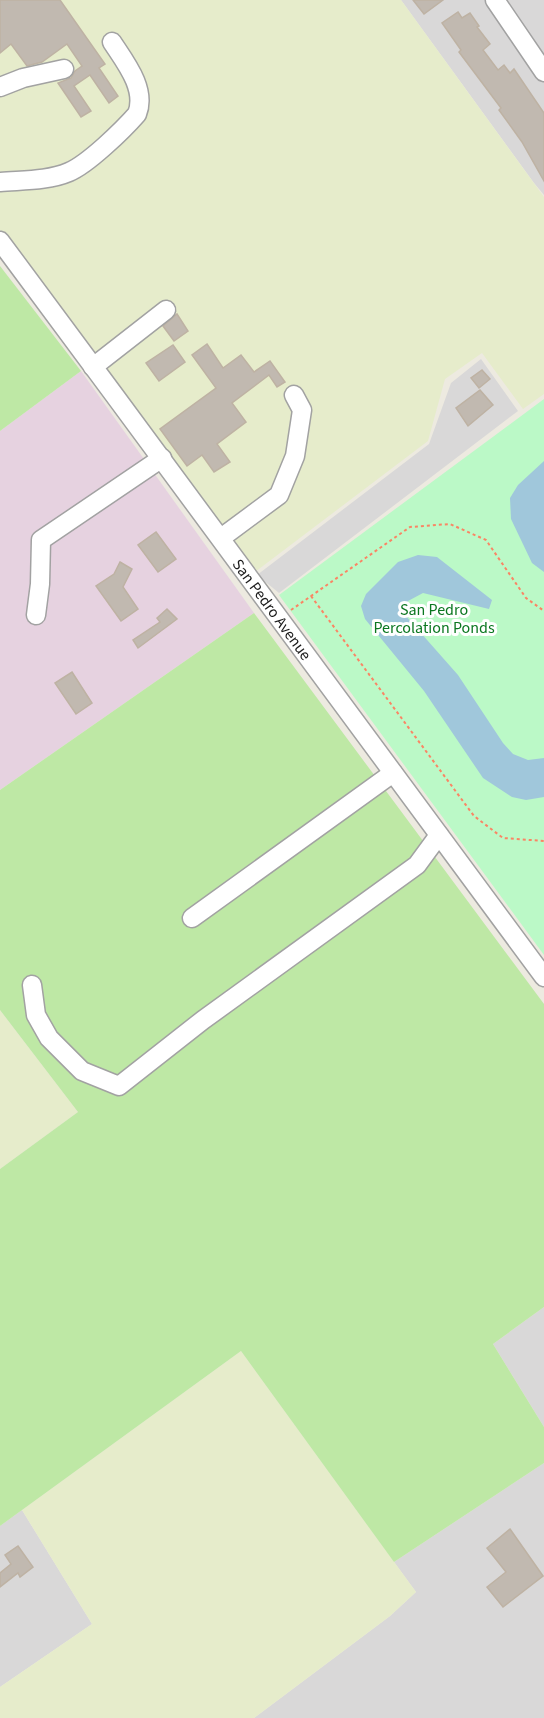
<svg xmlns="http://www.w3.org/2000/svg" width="544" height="1718" viewBox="0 0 544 1718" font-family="'Source Sans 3',sans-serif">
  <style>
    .residential { fill: #d9d8d8 }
    .industrial { fill: #e6d2e0 }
    .farmland { fill: #e6eccb }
    .grass { fill: #bee8a5 }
    .park { fill: #bbf9c7 }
    .water { fill: #a0c7db }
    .building { fill: #c1b9b0; stroke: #beb2a3; stroke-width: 1.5 }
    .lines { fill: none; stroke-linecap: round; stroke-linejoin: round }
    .minor-casing { stroke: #a2a2a2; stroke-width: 21 }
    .path { stroke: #fa8564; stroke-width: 2; stroke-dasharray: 3 3; stroke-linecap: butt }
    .minor { stroke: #fff; stroke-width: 18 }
    .labels { text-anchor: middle; stroke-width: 6; stroke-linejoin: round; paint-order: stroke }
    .street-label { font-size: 16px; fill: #1b1b1b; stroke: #fff }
    .park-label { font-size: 16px; fill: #0b7720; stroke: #fff }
  </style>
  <rect width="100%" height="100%" fill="#edeae0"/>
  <g class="residential">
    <polygon points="401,0 544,0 544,195 534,183"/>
    <polygon points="481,359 518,411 279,593 257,575 429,444 451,383"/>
    <polygon points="544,1307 544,1427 493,1344"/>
    <polygon points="544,1463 544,1718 254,1718 390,1616 416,1592 394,1562"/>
    <polygon points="22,1510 92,1624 0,1687 0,1526"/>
  </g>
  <polygon class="industrial" points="81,371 254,613 0,790 0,431"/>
  <g class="farmland">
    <polygon points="0,0 401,0 544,197 544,394 523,409 482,353 445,379 428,441 255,572 148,429 97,354 0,230"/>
    <polygon points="0,1010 78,1112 0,1169"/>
    <polygon points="241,1351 416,1592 390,1616 254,1718 0,1718 0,1687 92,1624 22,1510"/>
  </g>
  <g class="grass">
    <polygon points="0,266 81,371 0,431"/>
    <polygon points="254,613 544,1004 544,1307 493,1344 544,1427 544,1463 394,1562 241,1351 0,1526 0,1169 78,1112 0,1010 0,790"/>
  </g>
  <polygon class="park" points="544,399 544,955 279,595"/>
  <g class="water">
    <polygon points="544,461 544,572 532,563 511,519 510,498 518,485"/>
    <polygon points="418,555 437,557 492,600 489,609 423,593 408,601 405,615 458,675 503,743 513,754 528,760 544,758 544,797 526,800 512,797 483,778 424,691 365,619 361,606 366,594 398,562"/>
  </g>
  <g class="building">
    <polygon points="0,0 60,0 105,64 99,68 118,96 109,103 90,75 74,86 91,111 81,117 58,83 71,78 75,71 82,66 67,44 42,62 27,66 11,44 0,53"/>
    <polygon points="413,0 443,0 424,14"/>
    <polygon points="458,12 462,18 470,13 479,26 477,27 490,44 483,50 498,70 504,65 510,73 514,69 544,113 544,181 522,142 499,110 501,108 459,52 461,50 442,23"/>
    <polygon points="177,314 188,331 174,341 163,326"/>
    <polygon points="207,344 223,368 241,355 254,372 270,361 285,382 277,387 269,375 232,403 246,422 217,444 230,462 214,472 202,455 187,466 160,429 216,388 192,355"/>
    <polygon points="173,345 185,362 159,381 146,363"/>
    <polygon points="482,370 490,379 479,388 471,378"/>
    <polygon points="480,390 493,405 468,426 456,408"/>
    <polygon points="156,532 176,559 158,572 138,545"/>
    <polygon points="120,562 132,569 123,587 138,609 121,621 96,586 114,574"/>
    <polygon points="167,609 177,619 138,648 133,640 160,622 157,618"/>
    <polygon points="72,672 92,703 76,714 55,683"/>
    <polygon points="510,1529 543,1576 503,1607 487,1587 506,1572 487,1548"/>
    <polygon points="18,1546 33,1567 20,1577 18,1573 0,1587 0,1573 11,1564 5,1555"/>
  </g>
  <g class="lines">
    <defs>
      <g id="minor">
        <polyline points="495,0 544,72"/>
        <polyline points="0,87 23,78 64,69"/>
        <path d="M0,182C23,180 48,181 69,172C88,164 123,130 137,114C147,89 125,62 112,42"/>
        <path id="s1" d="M0,241C182,486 363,732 544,977"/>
        <polyline points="93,367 166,310"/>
        <polyline points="221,538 279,495 295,456 302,410 294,395"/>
        <polyline points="36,615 40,584 41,540 162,458"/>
        <polyline points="192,918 393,773"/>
        <polyline points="32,985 36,1015 49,1038 82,1071 119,1086 203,1020 417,865 439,835"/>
      </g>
    </defs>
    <use href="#minor" class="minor-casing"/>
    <g class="path">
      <polyline points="311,596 474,816 503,838 544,841"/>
      <polyline points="291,610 410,527 450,524 486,540 526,598 544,611"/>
    </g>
    <use href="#minor" class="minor"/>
  </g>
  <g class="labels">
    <g class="street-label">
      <text dy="6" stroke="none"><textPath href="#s1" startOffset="458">San Pedro Avenue</textPath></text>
    </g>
    <g class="park-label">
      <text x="434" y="615">San Pedro<tspan x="434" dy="18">Percolation Ponds</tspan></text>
    </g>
  </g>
</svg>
